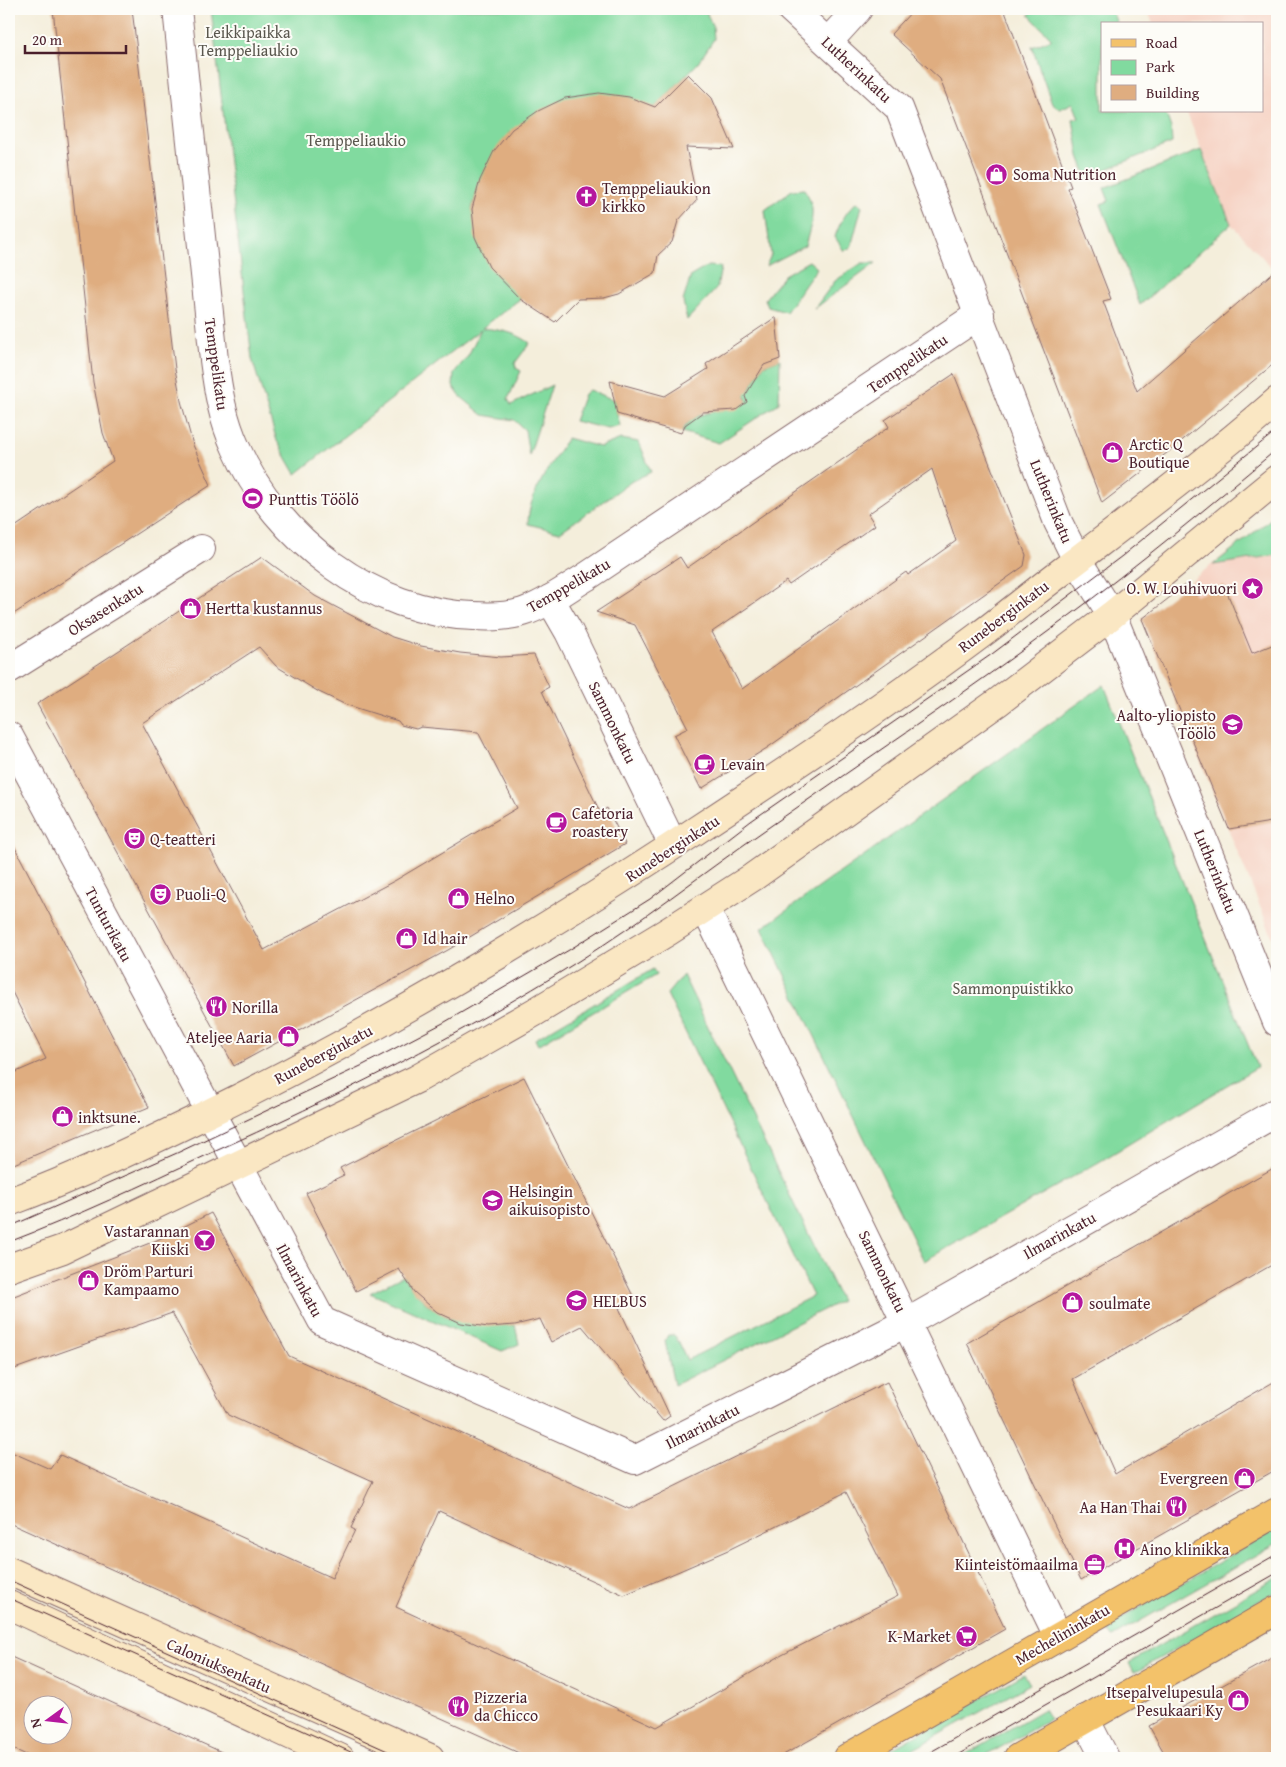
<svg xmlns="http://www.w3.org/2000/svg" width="1286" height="1767" viewBox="0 0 1286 1767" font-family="'Gentium Book Plus',serif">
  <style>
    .built { fill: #f6d2c3 }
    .green { fill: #81da9f; stroke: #667c65 }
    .building { fill: #dfad80; fill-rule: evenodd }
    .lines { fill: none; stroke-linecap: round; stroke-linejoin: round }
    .minor-casing { stroke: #866769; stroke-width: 30 }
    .secondary-casing { stroke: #866769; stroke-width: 30 }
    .primary-casing { stroke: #866769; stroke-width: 30 }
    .minor { stroke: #fff; stroke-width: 28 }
    .secondary { stroke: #fae7c3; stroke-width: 28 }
    .primary { stroke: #f3c26a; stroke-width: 28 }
    .tram { stroke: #4a1f2b; stroke-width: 1 }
    .labels { text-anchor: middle; stroke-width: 4; stroke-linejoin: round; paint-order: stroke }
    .park-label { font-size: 16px; fill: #5a574e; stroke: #fdfcf7 }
    .street-label { font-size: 16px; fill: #4a1f2b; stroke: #fdfcf7 }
    .poi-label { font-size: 16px; fill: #4a1f2b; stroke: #fdfcf7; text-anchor: start }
  </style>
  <rect width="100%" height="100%" fill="#fdfcf7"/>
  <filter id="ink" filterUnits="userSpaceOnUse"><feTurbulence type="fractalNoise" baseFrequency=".02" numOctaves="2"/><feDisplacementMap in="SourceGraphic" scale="10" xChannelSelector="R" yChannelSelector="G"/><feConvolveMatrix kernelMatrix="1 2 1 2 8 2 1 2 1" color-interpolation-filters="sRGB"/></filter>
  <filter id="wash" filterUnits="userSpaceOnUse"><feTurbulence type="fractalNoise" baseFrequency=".0096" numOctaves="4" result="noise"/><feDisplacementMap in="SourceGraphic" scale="20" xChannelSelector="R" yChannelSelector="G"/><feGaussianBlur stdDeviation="1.12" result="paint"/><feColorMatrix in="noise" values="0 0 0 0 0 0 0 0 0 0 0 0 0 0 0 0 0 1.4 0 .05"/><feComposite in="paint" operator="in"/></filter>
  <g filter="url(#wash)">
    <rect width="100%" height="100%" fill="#f4eedb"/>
    <g class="built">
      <polygon points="1147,9 1277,9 1277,273 1231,224 1186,111 1262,111 1262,24 1153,24"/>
      <polygon points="1277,514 1277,948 1142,619"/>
    </g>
    <g class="green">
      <path d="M211,9H709L707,14L713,27L714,39L698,63L655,107L512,129C490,156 481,176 472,209L520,299L482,328C501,330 515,332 530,343L515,363L516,368L521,371L508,399L511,405L552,385L529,456L525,430L514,420L483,415L460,396L453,386L454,373L468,356L481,329L296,474L277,441L252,359Z"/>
      <polygon points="1034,9 1123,9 1113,13 1117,24 1102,24 1102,111 1165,111 1171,128 1172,143 1087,177 1079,156 1073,119 1079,118 1073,103 1060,109 1052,104 1032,47 1052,39 1029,15"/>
      <polygon points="1201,150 1231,224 1140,305 1101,204 1109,201 1104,188"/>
      <path d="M804,189C818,208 811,224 805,246L766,266L771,255L765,210L792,190Z"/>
      <path d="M857,202L862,206L851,247L844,251L835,237C839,224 847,210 857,202Z"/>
      <polygon points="809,261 817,268 786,312 768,307 765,299 784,275"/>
      <polygon points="862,263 876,263 814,309 835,281"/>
      <polygon points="708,266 721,267 717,288 687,320 683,301 691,276"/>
      <path d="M780,359L779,403L719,443L682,432C695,405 726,416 747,402L745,393L748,392L764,365Z"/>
      <polygon points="589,390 614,400 620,426 608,429 574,421 584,394"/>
      <path d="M567,438L600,447L621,439L639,442L651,472L632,481L560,532L528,524C528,494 552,464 567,438Z"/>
      <polygon points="1277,514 1277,555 1213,565"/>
      <polygon points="1104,685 1257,1067 1099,1162 924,1261 762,928"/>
      <polygon points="653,969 656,975 538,1045 535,1039"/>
      <polygon points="683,975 841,1301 674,1385 665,1341 668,1335 674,1335 676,1337 687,1360 813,1296 667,994"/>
      <path d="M403,1276C431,1319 465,1329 515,1325L519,1344L502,1351L370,1293Z"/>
      <polygon points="1277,1529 1277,1543 1112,1637 1106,1627"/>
      <polygon points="1277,1578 1277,1591 1134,1673 1129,1663"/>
      <polygon points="1024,1674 1030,1684 898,1758 876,1758"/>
      <polygon points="1044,1709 1050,1719 982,1758 959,1758"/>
    </g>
    <g id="blocks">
      <g class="building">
        <polygon points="53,9 132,9 175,369 181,401 193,445 211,485 9,617 9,531 113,461 103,433 93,382"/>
        <polygon points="914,9 1004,9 1071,187 1068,188 1111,299 1103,301 1137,391 1277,269 1277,361 1172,449 1102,503 940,79 891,34"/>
        <polygon points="688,74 712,98 734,149 686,147 697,200 678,221 672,242 658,255 655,273 619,294 604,298 578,299 555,322 520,299 489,267 475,237 472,209 480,180 494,151 512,129 538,111 565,98 599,93 629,97 655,107"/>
        <polygon points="776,317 780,359 764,365 745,396 747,402 736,410 703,412 685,425 681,433 617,414 610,381 665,396 708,369 706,364"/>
        <path d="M954,374L1026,555L1024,566L767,748L701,789L674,735L688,728L635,625L596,612L680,557L687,568L889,427L885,420ZM932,469L956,541L908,575L906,572L742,689L712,632L786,581L789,585L875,525L868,514Z"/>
        <path d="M262,557L315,596L392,637L421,646L460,653L501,657L534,655L549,687L542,691L600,812L607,808L625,844L448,950L234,1066L37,704ZM259,647L276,666L319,692L344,704L398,721L401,725L416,729L421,727L478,732L517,808L396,880L264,950L142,723Z"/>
        <polygon points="1187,584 1196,596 1224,585 1252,653 1277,643 1277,821 1229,829 1142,619"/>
        <polygon points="9,836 149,1107 9,1166 9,1075 46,1059 9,986"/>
        <polygon points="524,1077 635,1300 619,1308 670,1416 663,1421 582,1326 551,1342 540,1319 515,1325 488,1327 461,1323 437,1312 414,1292 399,1269 356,1291 306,1193 344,1175 340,1168"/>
        <polygon points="1277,1166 1277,1262 1073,1379 1115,1474 1277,1380 1277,1469 1081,1580 967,1343"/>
        <path d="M211,1213L289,1356L629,1509L887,1382L1005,1629L778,1758H530L9,1523V1451L50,1469L60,1455L332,1578L355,1530L351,1528L373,1481L228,1415L172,1313L9,1371V1298L155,1241ZM846,1492L898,1596L782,1655L657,1727L396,1607L439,1511L624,1595L728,1550Z"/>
        <polygon points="1277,1655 1277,1748 1260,1758 1167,1758 1149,1726"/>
        <path d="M9,1656L170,1729L235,1758H33L9,1747ZM32,1704H62V1734H32Z"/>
      </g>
    </g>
  </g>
  <g filter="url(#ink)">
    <use href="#blocks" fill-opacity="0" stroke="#866769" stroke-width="1"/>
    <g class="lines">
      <defs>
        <g id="minor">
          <path d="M177,9L214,360C218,391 223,420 236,448C276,539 374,614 474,616C491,617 507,617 523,612C545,605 566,589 586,577L980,314"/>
          <polyline points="791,9 899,108 1058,522 1077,560 1112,615 1277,1022"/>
          <polyline points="828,42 858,9"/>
          <polyline points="550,599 569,632 673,845"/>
          <polyline points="9,669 201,549"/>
          <polyline points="9,736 322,1321 635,1460 908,1322 1277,1112"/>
          <polyline points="705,908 1058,1636"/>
          <polyline points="1085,1719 1105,1758"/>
        </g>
        <g id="secondary">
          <path d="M9,1202C77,1177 143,1145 209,1113C370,1034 524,943 674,845C777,777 881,709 980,635C1012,611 1043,585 1076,561C1144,509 1212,458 1277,401"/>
          <polyline points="9,1268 63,1249 417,1079 535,1012 669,931 753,877 998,702 1112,615 1277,479"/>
          <polyline points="9,1571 430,1758"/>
          <polyline points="9,1605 340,1758"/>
        </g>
        <g id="primary">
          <polyline points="847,1758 1277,1512"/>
          <polyline points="1018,1758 1277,1610"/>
        </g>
      </defs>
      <use href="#minor" class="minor-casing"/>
      <use href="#secondary" class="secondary-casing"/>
      <use href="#primary" class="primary-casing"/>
      <use href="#minor" class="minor"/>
      <use href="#secondary" class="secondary"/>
      <use href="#primary" class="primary"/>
      <g class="tram">
        <polyline points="9,1227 177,1153 363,1065 445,1022 569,950 650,899 751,821 992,654 1122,556 1277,430"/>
        <path d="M9,1242C77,1216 143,1185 209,1154C336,1097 459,1036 577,962C641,922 700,875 762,832C863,761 966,693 1065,619C1138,565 1208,507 1277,449"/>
        <polyline points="9,1580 403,1758"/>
        <polyline points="9,1598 364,1758"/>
        <polyline points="920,1758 1277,1554"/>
        <polyline points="952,1758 1277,1573"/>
      </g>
    </g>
  </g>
  <defs>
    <symbol id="shop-disc" viewBox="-11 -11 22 22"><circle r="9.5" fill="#b5179e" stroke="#fdfcf7"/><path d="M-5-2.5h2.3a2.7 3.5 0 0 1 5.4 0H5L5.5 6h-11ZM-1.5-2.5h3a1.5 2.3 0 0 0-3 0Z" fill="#fff"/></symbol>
    <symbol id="church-disc" viewBox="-11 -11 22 22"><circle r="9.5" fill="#b5179e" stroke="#fdfcf7"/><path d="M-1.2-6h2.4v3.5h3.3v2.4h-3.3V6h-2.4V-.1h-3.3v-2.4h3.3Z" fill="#fff"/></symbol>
    <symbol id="stadium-disc" viewBox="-11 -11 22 22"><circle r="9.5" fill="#b5179e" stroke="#fdfcf7"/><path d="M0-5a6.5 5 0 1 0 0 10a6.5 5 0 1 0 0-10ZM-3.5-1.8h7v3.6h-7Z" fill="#fff"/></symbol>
    <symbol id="sight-disc" viewBox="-11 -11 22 22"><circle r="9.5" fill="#b5179e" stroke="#fdfcf7"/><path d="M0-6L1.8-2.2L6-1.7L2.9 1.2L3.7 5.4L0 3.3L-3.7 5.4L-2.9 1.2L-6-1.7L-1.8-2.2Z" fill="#fff"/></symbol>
    <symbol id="university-disc" viewBox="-11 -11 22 22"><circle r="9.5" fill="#b5179e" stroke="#fdfcf7"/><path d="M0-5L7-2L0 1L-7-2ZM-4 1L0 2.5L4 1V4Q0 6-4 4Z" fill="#fff"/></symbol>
    <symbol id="cafe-disc" viewBox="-11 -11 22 22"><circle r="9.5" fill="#b5179e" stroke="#fdfcf7"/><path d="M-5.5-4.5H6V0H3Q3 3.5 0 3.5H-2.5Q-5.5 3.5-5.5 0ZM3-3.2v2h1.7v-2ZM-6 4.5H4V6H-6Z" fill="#fff"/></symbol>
    <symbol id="theatre-disc" viewBox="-11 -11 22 22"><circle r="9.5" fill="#b5179e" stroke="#fdfcf7"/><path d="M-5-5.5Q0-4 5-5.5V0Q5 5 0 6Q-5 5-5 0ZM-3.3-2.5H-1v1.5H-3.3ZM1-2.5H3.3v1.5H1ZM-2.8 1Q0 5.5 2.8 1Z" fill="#fff"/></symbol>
    <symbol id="restaurant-disc" viewBox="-11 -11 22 22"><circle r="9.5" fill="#b5179e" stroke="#fdfcf7"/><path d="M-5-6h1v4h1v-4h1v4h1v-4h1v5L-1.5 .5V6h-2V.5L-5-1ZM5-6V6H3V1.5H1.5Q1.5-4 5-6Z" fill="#fff"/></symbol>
    <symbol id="bar-disc" viewBox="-11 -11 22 22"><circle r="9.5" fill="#b5179e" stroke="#fdfcf7"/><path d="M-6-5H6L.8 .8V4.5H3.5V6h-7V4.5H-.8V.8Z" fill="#fff"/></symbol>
    <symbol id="hospital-disc" viewBox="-11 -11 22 22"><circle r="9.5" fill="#b5179e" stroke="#fdfcf7"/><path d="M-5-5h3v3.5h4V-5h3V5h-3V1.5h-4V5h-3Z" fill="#fff"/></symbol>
    <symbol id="office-disc" viewBox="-11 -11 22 22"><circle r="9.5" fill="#b5179e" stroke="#fdfcf7"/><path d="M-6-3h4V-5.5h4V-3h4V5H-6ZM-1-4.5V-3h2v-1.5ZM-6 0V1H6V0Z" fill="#fff"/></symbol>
    <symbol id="supermarket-disc" viewBox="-11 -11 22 22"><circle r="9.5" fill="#b5179e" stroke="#fdfcf7"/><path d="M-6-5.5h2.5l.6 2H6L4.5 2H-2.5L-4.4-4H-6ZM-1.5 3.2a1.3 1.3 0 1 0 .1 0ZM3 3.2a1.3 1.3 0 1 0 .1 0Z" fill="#fff"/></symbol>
  </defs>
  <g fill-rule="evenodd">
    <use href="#shop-disc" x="984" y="162" width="25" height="25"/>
    <use href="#church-disc" x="574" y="184" width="25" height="25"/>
    <use href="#shop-disc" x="1100" y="440" width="25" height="25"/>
    <use href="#stadium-disc" x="240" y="486" width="25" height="25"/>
    <use href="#sight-disc" x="1240" y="576" width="25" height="25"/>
    <use href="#shop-disc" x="178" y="596" width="25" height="25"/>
    <use href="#university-disc" x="1220" y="712" width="25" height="25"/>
    <use href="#cafe-disc" x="692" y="752" width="25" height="25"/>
    <use href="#cafe-disc" x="544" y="810" width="25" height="25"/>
    <use href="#theatre-disc" x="122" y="826" width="25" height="25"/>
    <use href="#theatre-disc" x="148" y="882" width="25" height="25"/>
    <use href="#shop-disc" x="446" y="886" width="25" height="25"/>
    <use href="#shop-disc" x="394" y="926" width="25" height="25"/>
    <use href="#restaurant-disc" x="204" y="994" width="25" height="25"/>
    <use href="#shop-disc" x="276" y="1024" width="25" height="25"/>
    <use href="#shop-disc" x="50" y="1104" width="25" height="25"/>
    <use href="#university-disc" x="480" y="1188" width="25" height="25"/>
    <use href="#bar-disc" x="192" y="1228" width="25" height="25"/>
    <use href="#shop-disc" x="76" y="1268" width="25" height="25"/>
    <use href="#university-disc" x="564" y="1288" width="25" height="25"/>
    <use href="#shop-disc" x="1060" y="1290" width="25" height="25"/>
    <use href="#shop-disc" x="1232" y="1466" width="25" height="25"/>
    <use href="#restaurant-disc" x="1164" y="1494" width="25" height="25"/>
    <use href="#hospital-disc" x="1112" y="1536" width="25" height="25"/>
    <use href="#office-disc" x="1082" y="1552" width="25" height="25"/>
    <use href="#supermarket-disc" x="954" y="1624" width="25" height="25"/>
    <use href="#shop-disc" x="1226" y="1688" width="25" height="25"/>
    <use href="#restaurant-disc" x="446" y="1694" width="25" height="25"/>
  </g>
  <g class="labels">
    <g class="park-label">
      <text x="248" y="38">Leikkipaikka<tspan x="248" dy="18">Temppeliaukio</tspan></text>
      <text x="356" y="146">Temppeliaukio</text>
      <text x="1013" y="994">Sammonpuistikko</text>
    </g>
    <g class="street-label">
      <text transform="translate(857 69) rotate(43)" y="6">Lutherinkatu</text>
      <text transform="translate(907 363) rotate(-34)" y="6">Temppelikatu</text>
      <text transform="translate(217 364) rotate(82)" y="6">Temppelikatu</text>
      <text transform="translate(1052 501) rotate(68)" y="6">Lutherinkatu</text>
      <text transform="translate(568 585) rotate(-30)" y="6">Temppelikatu</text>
      <text transform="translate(105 609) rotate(-32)" y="6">Oksasenkatu</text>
      <text transform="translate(1003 616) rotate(-37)" y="6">Runeberginkatu</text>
      <text transform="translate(613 722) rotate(64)" y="6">Sammonkatu</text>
      <text transform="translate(672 848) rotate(-33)" y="6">Runeberginkatu</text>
      <text transform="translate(1216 871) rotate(68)" y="6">Lutherinkatu</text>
      <text transform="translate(109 924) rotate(62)" y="6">Tunturikatu</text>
      <text transform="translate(323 1054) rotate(-28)" y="6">Runeberginkatu</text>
      <text transform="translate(1059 1235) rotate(-29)" y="6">Ilmarinkatu</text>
      <text transform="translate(883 1271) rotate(64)" y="6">Sammonkatu</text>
      <text transform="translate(300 1280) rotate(62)" y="6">Ilmarinkatu</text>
      <text transform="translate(702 1426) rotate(-27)" y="6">Ilmarinkatu</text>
      <text transform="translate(1062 1634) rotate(-30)" y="6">Mechelininkatu</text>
      <text transform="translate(219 1665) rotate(24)" y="6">Caloniuksenkatu</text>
    </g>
    <g class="poi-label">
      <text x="1013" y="180">Soma Nutrition</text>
      <text x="602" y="194">Temppeliaukion<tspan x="602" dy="18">kirkko</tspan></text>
      <text x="1129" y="450">Arctic Q<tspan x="1129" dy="18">Boutique</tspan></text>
      <text x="269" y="505">Punttis Töölö</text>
      <text x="1237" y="594" text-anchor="end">O. W. Louhivuori</text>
      <text x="206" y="614">Hertta kustannus</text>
      <text x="1216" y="721" text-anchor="end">Aalto-yliopisto<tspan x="1216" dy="18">Töölö</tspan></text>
      <text x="721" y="770">Levain</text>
      <text x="572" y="819">Cafetoria<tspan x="572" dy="18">roastery</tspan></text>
      <text x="150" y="845">Q-teatteri</text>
      <text x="176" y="900">Puoli-Q</text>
      <text x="475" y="904">Helno</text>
      <text x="423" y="944">Id hair</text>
      <text x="232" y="1013">Norilla</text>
      <text x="272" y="1043" text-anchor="end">Ateljee Aaria</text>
      <text x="78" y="1123">inktsune.</text>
      <text x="509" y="1197">Helsingin<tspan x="509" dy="18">aikuisopisto</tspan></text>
      <text x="189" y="1237" text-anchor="end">Vastarannan<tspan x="189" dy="18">Kiiski</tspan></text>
      <text x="104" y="1277">Dröm Parturi<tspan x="104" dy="18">Kampaamo</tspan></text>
      <text x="593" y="1307">HELBUS</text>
      <text x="1089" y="1309">soulmate</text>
      <text x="1228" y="1484" text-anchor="end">Evergreen</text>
      <text x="1161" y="1513" text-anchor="end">Aa Han Thai</text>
      <text x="1140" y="1555">Aino klinikka</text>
      <text x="1078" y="1570" text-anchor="end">Kiinteistömaailma</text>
      <text x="951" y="1642" text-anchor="end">K-Market</text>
      <text x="1223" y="1698" text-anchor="end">Itsepalvelupesula<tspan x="1223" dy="18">Pesukaari Ky</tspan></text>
      <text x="474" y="1703">Pizzeria<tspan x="474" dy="18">da Chicco</tspan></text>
    </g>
  </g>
  <rect width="1286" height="1767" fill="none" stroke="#fdfcf7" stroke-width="30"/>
  <rect x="1101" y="22" width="162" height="90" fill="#fdfcf7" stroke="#b5a4a5"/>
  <rect x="1111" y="39" width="25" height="8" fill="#f3c26a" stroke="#b5a4a5"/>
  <text x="1146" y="48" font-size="15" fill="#4a1f2b">Road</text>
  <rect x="1111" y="60" width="25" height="15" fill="#81da9f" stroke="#b5a4a5"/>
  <text x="1146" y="72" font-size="15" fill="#4a1f2b">Park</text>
  <rect x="1111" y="85" width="25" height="15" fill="#dfad80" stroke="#b5a4a5"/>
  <text x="1146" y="98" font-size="15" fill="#4a1f2b">Building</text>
  <g transform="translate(48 1720) rotate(255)"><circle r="24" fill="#fdfcf7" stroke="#b5a4a5"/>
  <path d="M0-4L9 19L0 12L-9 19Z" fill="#b5179e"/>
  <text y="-8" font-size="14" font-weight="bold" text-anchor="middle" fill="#4a1f2b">N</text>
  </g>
  <path d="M25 45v8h101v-8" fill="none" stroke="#4a1f2b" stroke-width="2.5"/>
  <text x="32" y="45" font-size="15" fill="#4a1f2b" stroke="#fdfcf7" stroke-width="4" paint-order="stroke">20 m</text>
</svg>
